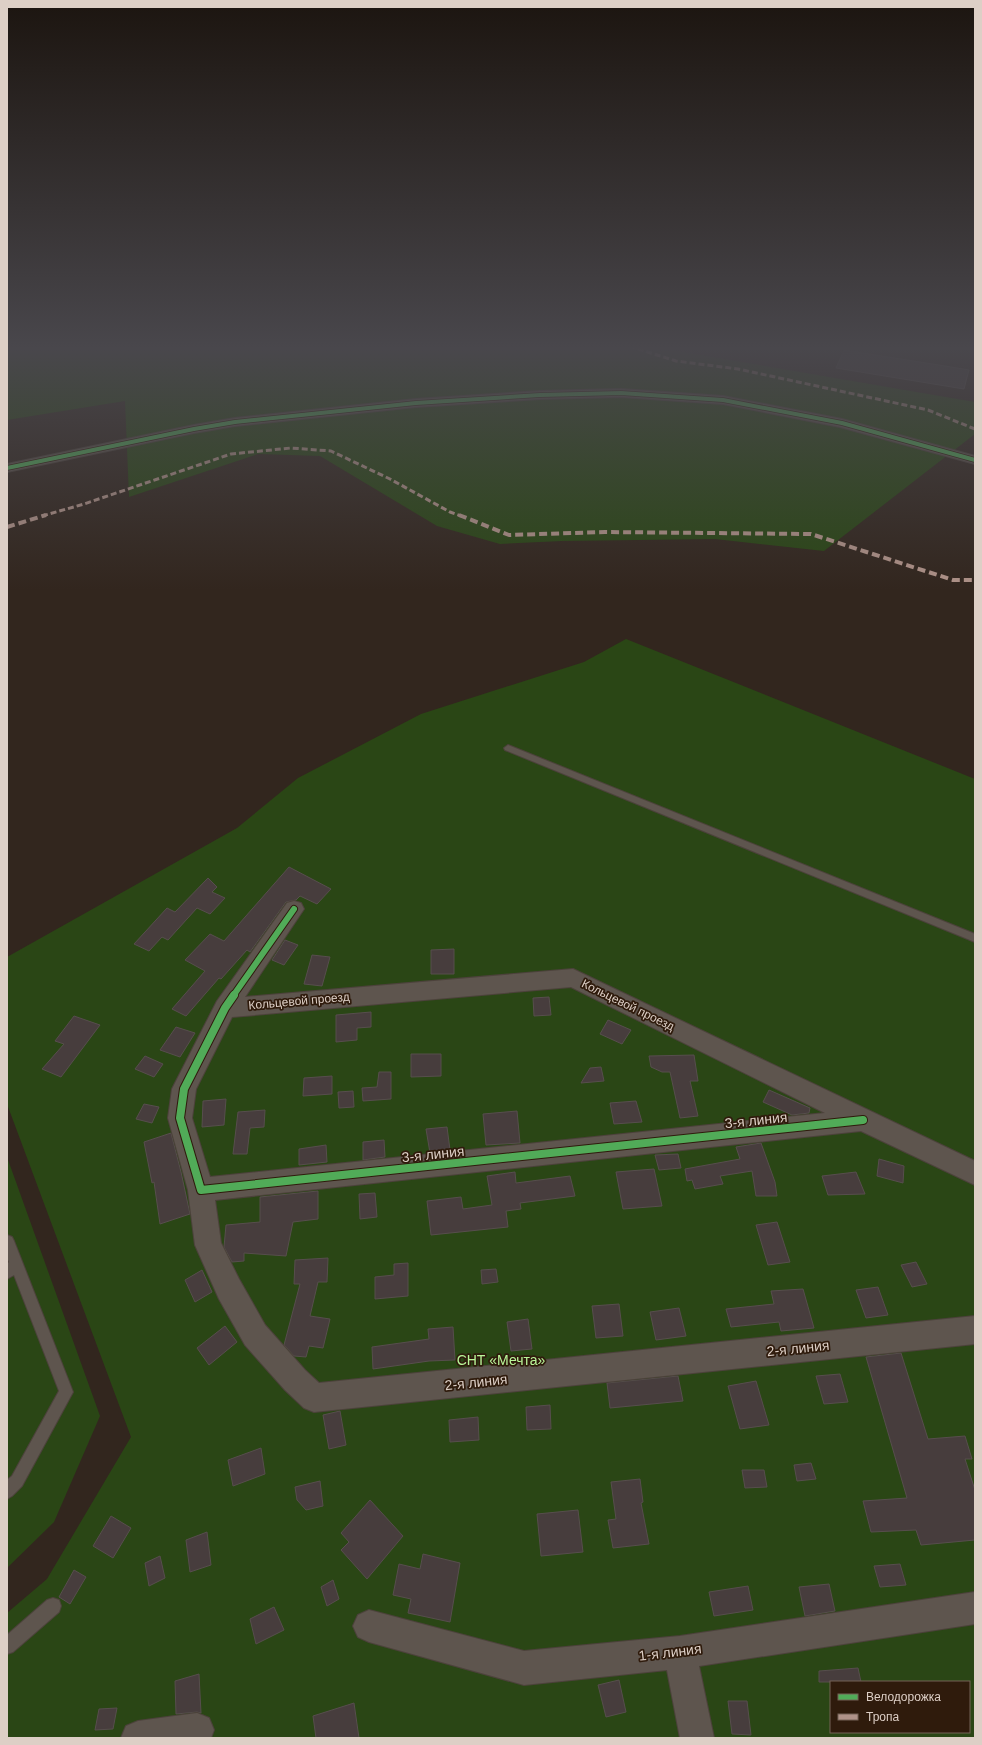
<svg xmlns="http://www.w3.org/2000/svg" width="982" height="1745" viewBox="0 0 982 1745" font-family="Arial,sans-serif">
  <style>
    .green { fill: #2a4615; fill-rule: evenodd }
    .building { fill: #473d3d; stroke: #574e4d }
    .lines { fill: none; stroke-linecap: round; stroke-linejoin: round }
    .service-casing { stroke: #4c423b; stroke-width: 2 }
    .minor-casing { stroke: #4c423b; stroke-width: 2 }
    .tertiary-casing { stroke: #4c423b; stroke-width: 2 }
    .service { fill: #5e554e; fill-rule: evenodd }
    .minor { fill: #5e554e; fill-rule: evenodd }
    .tertiary { fill: #5e554e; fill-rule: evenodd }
    .quiet-far1 { stroke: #af9288; stroke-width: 3; stroke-dasharray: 6 3; stroke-linecap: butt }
    .quiet { stroke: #af9288; stroke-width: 4; stroke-dasharray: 8 4; stroke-linecap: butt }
    .cycleway-far2-casing { stroke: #2f1b0c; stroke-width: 5.5 }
    .cycleway-far1-casing { stroke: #2f1b0c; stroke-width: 8 }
    .cycleway-casing { stroke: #2f1b0c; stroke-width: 10 }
    .cycleway-far2 { stroke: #51ab58; stroke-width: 4 }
    .cycleway-far1 { stroke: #51ab58; stroke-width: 6 }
    .cycleway { stroke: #51ab58; stroke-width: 8 }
    .labels { text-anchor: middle; stroke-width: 3.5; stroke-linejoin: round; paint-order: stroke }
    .street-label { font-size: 12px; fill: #ddcfc6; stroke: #2f1b0c }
    .near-street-label { font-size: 14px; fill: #ddcfc6; stroke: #2f1b0c }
    .near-park-label { font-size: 14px; fill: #baf79a; stroke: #2f1b0c }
  </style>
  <rect width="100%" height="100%" fill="#32261e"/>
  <g class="green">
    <polygon points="7,346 658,346 666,349 975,402 975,434 824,551 715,539 562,541 500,544 437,526 320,456 258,454 129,497 125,401 7,420"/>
    <path d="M626,639L975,779V1738H7V1613L47,1579L131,1437L7,1104V957L237,828L298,778L421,714L584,662ZM831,1682H969V1732H831Z"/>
    <polygon points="7,1157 100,1416 54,1522 7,1568"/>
  </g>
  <g class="building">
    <polygon points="844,350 945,366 969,370 964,389 836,368"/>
    <polygon points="289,867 331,889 317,904 300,896 296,900 286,902 250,952 247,950 221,979 219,978 186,1016 172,1009 205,971 185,960 210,934 224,941"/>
    <polygon points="208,878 217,887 212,892 225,898 210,914 197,908 168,940 162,937 149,951 134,944 167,908 175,912"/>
    <polygon points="285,940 298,945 284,965 272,960"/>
    <polygon points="454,949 454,974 431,974 431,950"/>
    <polygon points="312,955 330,957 322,986 304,984"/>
    <polygon points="549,997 551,1015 534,1016 533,998"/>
    <polygon points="371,1012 371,1027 357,1028 357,1040 336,1042 336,1015"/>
    <polygon points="74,1016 100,1025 61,1077 42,1069 64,1044 55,1041"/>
    <polygon points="608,1020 631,1030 622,1044 600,1034"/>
    <polygon points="176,1027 195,1033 180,1057 160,1050"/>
    <polygon points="411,1054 441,1054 441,1076 411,1077"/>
    <polygon points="694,1055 698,1081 690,1081 698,1116 680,1118 670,1072 662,1072 651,1067 649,1056"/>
    <polygon points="145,1056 163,1064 154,1077 135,1069"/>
    <polygon points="601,1067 604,1081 581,1083 590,1068"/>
    <polygon points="379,1072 391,1072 391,1099 363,1101 362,1088 377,1087"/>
    <polygon points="332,1076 332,1094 303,1096 304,1078"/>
    <polygon points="769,1090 810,1108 809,1113 792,1115 763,1102"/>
    <polygon points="353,1091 354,1107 339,1108 338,1092"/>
    <polygon points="226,1099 224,1125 202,1127 203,1101"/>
    <polygon points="636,1101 642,1122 614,1124 610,1103"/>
    <polygon points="144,1104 159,1107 152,1123 136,1119"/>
    <polygon points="265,1110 264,1127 250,1128 247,1154 233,1154 238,1112"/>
    <polygon points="517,1111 520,1143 486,1145 483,1114"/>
    <polygon points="447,1127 450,1150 430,1153 426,1129"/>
    <polygon points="171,1133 181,1172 190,1214 160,1224 154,1182 152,1183 144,1142"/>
    <polygon points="384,1140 385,1157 363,1160 363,1142"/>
    <polygon points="761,1143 775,1182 777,1196 756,1196 752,1171 720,1176 723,1184 695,1189 692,1180 687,1181 685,1169 740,1159 736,1147"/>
    <polygon points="326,1145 327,1162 299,1165 299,1149"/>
    <polygon points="678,1154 681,1168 659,1170 655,1155"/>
    <polygon points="879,1159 904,1166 903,1183 877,1176"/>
    <polygon points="654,1169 662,1206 623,1209 616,1172"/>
    <polygon points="515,1172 516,1183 570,1176 575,1196 520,1203 521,1209 506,1211 508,1227 431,1235 427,1201 461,1197 463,1209 492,1205 487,1176"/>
    <polygon points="856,1172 865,1194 828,1195 822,1176"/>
    <polygon points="318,1191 318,1219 293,1222 286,1256 244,1253 244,1261 232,1262 224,1247 226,1225 260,1222 260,1197"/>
    <polygon points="375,1193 377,1217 360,1219 359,1194"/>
    <polygon points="777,1222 790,1262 768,1265 756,1225"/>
    <polygon points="328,1258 327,1282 318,1282 310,1316 330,1319 323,1348 309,1346 306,1357 294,1356 284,1345 300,1284 294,1284 295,1260"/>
    <polygon points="916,1262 927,1284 912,1287 901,1265"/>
    <polygon points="408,1263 408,1296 375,1299 375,1277 394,1275 394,1264"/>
    <polygon points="496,1269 498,1282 482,1284 481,1270"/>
    <polygon points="202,1270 212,1292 195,1302 185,1280"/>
    <polygon points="878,1287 888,1315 866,1318 856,1290"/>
    <polygon points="803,1289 814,1328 781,1331 779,1322 731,1327 726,1309 774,1304 771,1291"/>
    <polygon points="619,1304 623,1336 596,1338 592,1306"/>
    <polygon points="679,1308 686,1336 656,1340 650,1312"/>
    <polygon points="528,1319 532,1349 511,1351 507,1322"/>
    <polygon points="225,1326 237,1342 209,1365 197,1348"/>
    <polygon points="453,1327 455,1360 429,1361 373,1369 372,1347 429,1339 428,1329"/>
    <polygon points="901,1353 928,1439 965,1436 972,1459 965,1459 975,1490 975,1540 921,1545 916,1530 871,1532 863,1501 907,1498 866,1357"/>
    <polygon points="840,1374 848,1402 824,1404 816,1376"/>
    <polygon points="678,1376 683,1401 610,1408 607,1383"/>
    <polygon points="756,1381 769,1425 740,1429 728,1386"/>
    <polygon points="550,1405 551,1429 527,1430 526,1407"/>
    <polygon points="340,1411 346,1445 329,1449 323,1415"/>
    <polygon points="478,1417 479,1440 450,1442 449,1420"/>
    <polygon points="261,1448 265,1474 233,1486 228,1460"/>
    <polygon points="811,1463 816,1479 797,1481 794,1465"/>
    <polygon points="742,1470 764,1470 767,1487 745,1488"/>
    <polygon points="640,1479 643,1502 641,1503 649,1544 613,1548 608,1520 616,1519 611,1482"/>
    <polygon points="320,1481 323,1506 306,1510 297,1500 295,1487"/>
    <polygon points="370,1500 403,1536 367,1579 341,1550 349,1542 341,1533"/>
    <polygon points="578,1510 583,1552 541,1556 537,1514"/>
    <polygon points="111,1516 131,1528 113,1558 93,1546"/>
    <polygon points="207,1532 211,1565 190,1572 186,1540"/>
    <polygon points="423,1554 460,1563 450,1622 408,1613 411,1599 393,1595 399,1564 420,1569"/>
    <polygon points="160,1556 165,1578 149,1586 145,1563"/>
    <polygon points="900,1564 906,1585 880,1587 874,1566"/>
    <polygon points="74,1570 86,1577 70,1604 59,1597"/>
    <polygon points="333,1580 339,1599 327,1606 321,1587"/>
    <polygon points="829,1584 835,1611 805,1616 799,1587"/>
    <polygon points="748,1586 753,1610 714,1616 709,1592"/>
    <polygon points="274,1607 284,1630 256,1644 250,1619"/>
    <polygon points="858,1668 861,1682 819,1682 819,1671"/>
    <polygon points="199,1674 201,1713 197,1712 176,1714 175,1681"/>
    <polygon points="619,1680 626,1712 606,1717 598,1685"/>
    <polygon points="728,1701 747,1701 751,1735 732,1734"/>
    <polygon points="354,1703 359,1738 316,1738 313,1716"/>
    <polygon points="117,1708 113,1729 95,1730 99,1709"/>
  </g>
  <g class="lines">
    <defs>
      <g id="service">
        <polygon points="508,745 975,934 975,942 505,750 504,748"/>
        <polygon points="7,1235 12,1237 14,1241 73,1392 22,1486 12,1496 7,1499 7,1480 12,1476 59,1391 14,1275 7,1279 7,1264 9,1262 7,1258"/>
        <polygon points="53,1598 59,1600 61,1606 59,1612 13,1652 7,1654 7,1635 47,1600"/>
      </g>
      <g id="minor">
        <path d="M294,901L301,903L304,909L245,997L573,969L975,1161V1185L861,1131L215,1200L221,1243L239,1279L265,1325L305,1370L319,1383L975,1316V1344L314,1412L304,1408L285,1390L245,1345L219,1299L195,1245L188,1190L168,1118L172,1089L217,1001L287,903ZM571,987L825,1113L210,1177L192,1118L196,1089L232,1017Z"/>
        <polygon points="975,1592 975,1624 699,1666 714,1738 680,1738 667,1670 524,1685 369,1642 358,1637 353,1626 358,1615 369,1610 524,1651 680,1636"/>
        <polygon points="197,1713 209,1718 214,1730 211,1738 121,1738 126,1726 138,1721"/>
      </g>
      <polygon id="tertiary" points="621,389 723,396 842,419 975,456 975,464 840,427 723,404 621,397 540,399 416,407 235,426 194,433 7,472 7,464 194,425 235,418 416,399 540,391"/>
    </defs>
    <use href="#service" class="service-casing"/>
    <use href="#minor" class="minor-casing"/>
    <use href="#tertiary" class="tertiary-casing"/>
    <use href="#service" class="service"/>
    <use href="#minor" class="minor"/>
    <use href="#tertiary" class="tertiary"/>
    <g class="quiet-far1">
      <polyline points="629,346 676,361 738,369 928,410 975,429"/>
      <polyline points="42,516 84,504 231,454 291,448 331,451 390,479 450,512 461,516"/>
    </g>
    <g class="quiet">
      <polyline points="459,515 509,535 605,532 811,534 953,580 975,580"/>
      <polyline points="7,527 46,515"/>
    </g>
    <defs>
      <polyline id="cycleway-far2" points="7,468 194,429 235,422 416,403 540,395 621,393 723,400 842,423 975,460"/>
      <polyline id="cycleway-far1" points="233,996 294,909"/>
      <polyline id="cycleway" points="234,995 225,1008 184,1089 180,1118 201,1190 863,1120"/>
    </defs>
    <use href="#cycleway-far2" class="cycleway-far2-casing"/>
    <use href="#cycleway-far1" class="cycleway-far1-casing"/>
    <use href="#cycleway" class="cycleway-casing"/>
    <use href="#cycleway-far2" class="cycleway-far2"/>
    <use href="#cycleway-far1" class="cycleway-far1"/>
    <use href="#cycleway" class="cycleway"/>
  </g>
  <linearGradient id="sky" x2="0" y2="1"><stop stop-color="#1c1510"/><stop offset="0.59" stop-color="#49474c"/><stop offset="1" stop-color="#49474c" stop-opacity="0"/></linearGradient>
  <rect width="982" height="590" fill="url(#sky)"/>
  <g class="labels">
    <g class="street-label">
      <text transform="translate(299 1001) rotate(-5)" y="4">Кольцевой проезд</text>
      <text transform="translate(628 1005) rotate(26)" y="4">Кольцевой проезд</text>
    </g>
    <g class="near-street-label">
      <text transform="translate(756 1120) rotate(-6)" y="5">3-я линия</text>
      <text transform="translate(433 1154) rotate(-6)" y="5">3-я линия</text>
      <text transform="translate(798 1348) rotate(-6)" y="5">2-я линия</text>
      <text transform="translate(476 1382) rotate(-6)" y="5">2-я линия</text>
      <text transform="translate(670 1652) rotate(-7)" y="5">1-я линия</text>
    </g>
    <g class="near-park-label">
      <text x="501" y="1365">СНТ «Мечта»</text>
    </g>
  </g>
  <rect width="982" height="1745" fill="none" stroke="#ddcfc6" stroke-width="16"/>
  <rect x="830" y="1681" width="140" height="52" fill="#2f1b0c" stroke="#756356"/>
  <rect x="838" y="1694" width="20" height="6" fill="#51ab58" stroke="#756356"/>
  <text x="866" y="1701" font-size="12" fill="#ddcfc6">Велодорожка</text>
  <rect x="838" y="1714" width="20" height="6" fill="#af9288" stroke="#756356"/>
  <text x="866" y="1721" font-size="12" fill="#ddcfc6">Тропа</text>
</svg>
